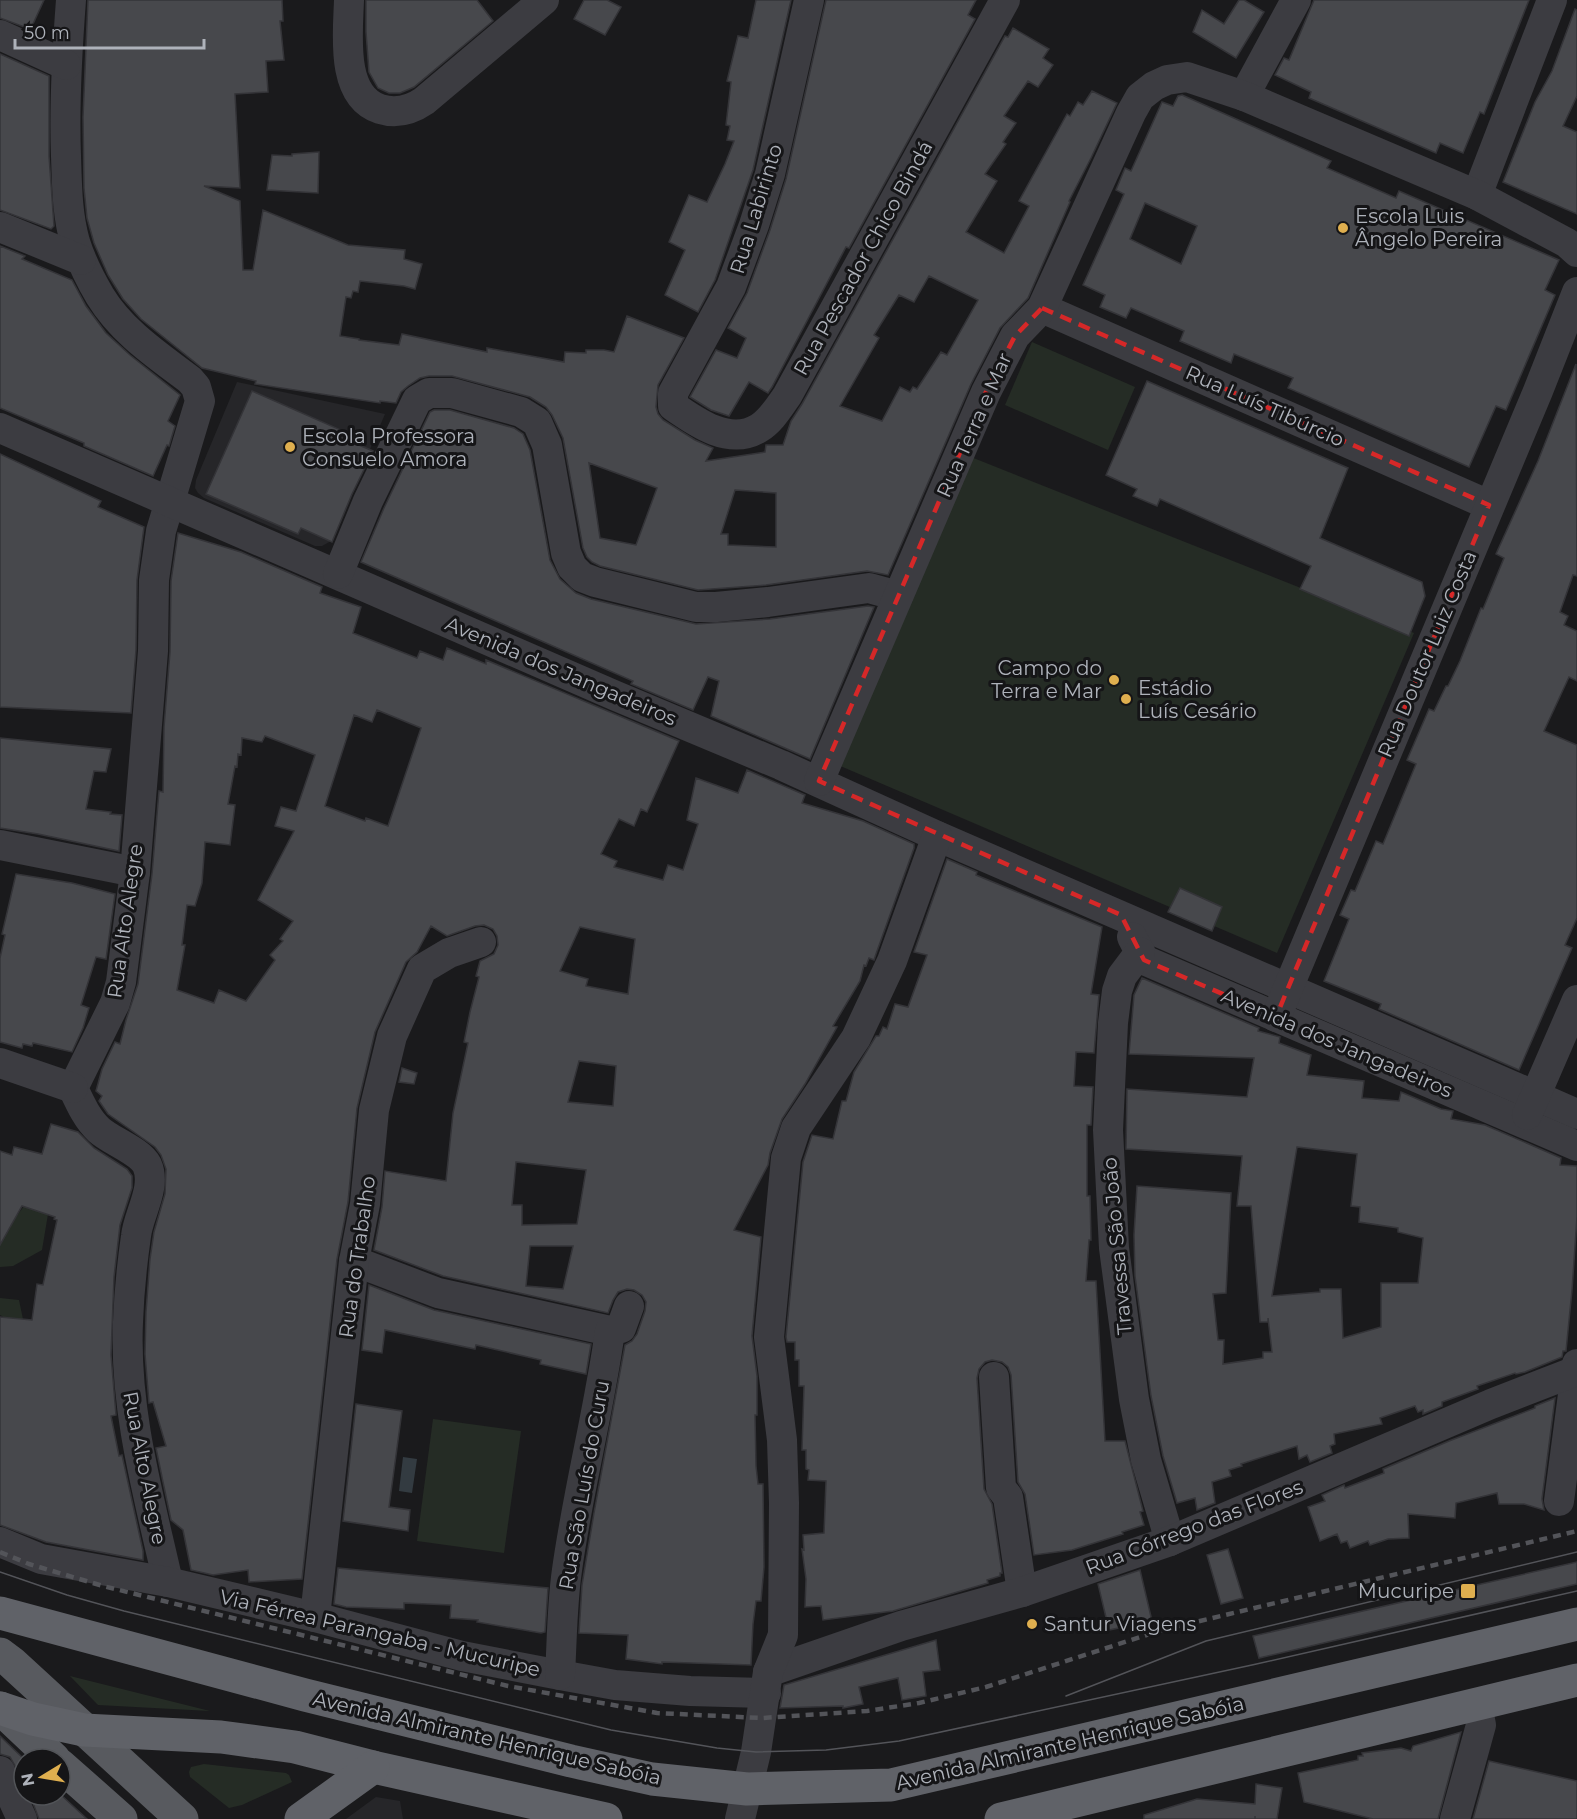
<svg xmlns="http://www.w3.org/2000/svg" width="1577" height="1819" viewBox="0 0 1577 1819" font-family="Montserrat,sans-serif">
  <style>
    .built { fill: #262629 }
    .green { fill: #252c25 }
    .water { fill: #333b41 }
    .building { fill: #47484c; stroke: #343438; stroke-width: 1.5; fill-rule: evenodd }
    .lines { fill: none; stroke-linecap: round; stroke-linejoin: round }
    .minor { stroke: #3c3c41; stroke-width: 30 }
    .primary { stroke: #585a5f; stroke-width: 33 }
    .trunk { stroke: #606268; stroke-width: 33 }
    .tram { stroke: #535459; stroke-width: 1.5 }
    .rail { stroke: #535459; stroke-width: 4.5; stroke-dasharray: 8 6; stroke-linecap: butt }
    .marked { fill: none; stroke: #d62828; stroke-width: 4.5; stroke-dasharray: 12 8; stroke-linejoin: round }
    .poi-dot { fill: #dfaf4f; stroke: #151517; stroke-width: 2 }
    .labels { text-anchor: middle; stroke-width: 6; stroke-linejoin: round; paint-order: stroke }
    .street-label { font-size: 20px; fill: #aeb2ba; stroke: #151517 }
    .poi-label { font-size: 20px; fill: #aeb2ba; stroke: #151517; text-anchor: start }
  </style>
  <rect width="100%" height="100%" fill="#1a1a1c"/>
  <g class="built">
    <polygon points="237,382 385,414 331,541 322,546 315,546 204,498 198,493 195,488 196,480"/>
    <polygon points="376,1797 400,1801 403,1819 346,1819"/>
  </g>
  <g class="green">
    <polygon points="1032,342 1135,387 1108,450 1005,405"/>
    <polygon points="971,457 1414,633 1277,953 838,765"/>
    <polygon points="25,1205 48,1214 42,1250 13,1266 0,1267 0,1226 11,1223"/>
    <polygon points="0,1298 19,1300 25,1329 0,1315"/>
    <polygon points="433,1419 521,1431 504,1553 417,1541"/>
    <polygon points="70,1676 210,1711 98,1705"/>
    <polygon points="204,1764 286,1773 289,1775 292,1782 242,1805 229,1808 190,1777 189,1772 191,1767"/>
  </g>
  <polygon class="water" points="403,1457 417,1459 412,1493 399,1491"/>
  <g class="building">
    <polygon points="0,0 44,0 33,24 27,28 0,18"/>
    <path d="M88,0H282L283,21H280L284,60L266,61L268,92L235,94L240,188L204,186L240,201L243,270H253L263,210L348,245L405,250L404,259L422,264L415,289L404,286L360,281L358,292L353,291L351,298L346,297L340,336L359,339V340L399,345L402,334L487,352V348L564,362L565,352L586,353V350H604L614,352L627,316L684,338L658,385L656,407L658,414L663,420L695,440L713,448L706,461L765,452L766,445H783L791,421L802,404L1005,36L1008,37L1013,28L1049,49L1043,58L1053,65L1038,87L1028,81L1004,116L1016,123L1003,142L1006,144L985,174L997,181L966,232L1004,253L1029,206L1019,201L1067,114L1070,116L1078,102L1083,105L1092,91L1117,103L1091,158L1069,201L1070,202L1028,298L1000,328L971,384L888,575L867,571L766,585L698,590L600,566L592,562L587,557L583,548L563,438L552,415L546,407L530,397L452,376H429L420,378L408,386L401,392L396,403L380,401V403L255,384L256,381L202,368L141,319L123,299L108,275L94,243L87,218L84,188L83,117ZM929,276L978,300L947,355L941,352L917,389L913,387L910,392L900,387L882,421L840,406L879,338L874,335L899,295L914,302ZM589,463L657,488L636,545L600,538ZM735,490L776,493V547L728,545V534H721Z"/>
    <polygon points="366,0 477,0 493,21 414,87 400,93 389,93 378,88 369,72 366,32"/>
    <polygon points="584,0 607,0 621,7 605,35 574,19"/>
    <polygon points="756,0 791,0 753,170 715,280 698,312 665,295 685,250 669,242 689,195 707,202 725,164 734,141 727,140 730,126 726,125 731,82 727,81 738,36 748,38"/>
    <polygon points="826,0 976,0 968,15 975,19 849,248 846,247 772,387 768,393 749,382 729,416 711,410 690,397 716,350 737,358 746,338 728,328 747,293 770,230 786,179"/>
    <polygon points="1239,0 1244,0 1264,12 1236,58 1193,32 1202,10 1224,24"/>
    <polygon points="1314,0 1529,0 1484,114 1480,112 1463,153 1440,143 1436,153 1309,98 1311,92 1275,75 1284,58 1289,60"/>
    <polygon points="1575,9 1577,10 1577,96 1563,126 1577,132 1577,214 1503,182 1535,102 1552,71"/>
    <polygon points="0,54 49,76 49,156 54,226 51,229 0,210"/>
    <path d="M1182,95L1331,161L1327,168L1396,198L1399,191L1559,260L1545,290L1555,295L1506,410L1496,406L1469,467L1288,388L1293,378L1234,354L1231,363L1180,341L1184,331L1131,308L1126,318L1100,307L1105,295L1083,285L1124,194L1116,190L1125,168L1131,171L1162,102L1173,106L1178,96ZM1145,203L1197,226L1181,264L1130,239Z"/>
    <polygon points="319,152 318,193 267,190 272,155 292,156 292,154"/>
    <polygon points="0,246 25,256 22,259 72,280 86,306 106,333 130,355 180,395 168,421 175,426 169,446 167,445 153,476 84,446 84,443 0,408"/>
    <polygon points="1576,364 1577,576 1573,575 1560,612 1568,616 1564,625 1577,631 1577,681 1569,677 1544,731 1577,745 1577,918 1565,945 1572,948 1519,1070 1379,1009 1381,1004 1324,981 1349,919 1340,915 1351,890 1355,891 1376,841 1383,844 1416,764 1407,760 1429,709 1434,711 1446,686 1448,686 1460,661 1481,608 1483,609 1504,558 1496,554 1538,461"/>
    <polygon points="1147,381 1348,468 1320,538 1422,582 1425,596 1409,636 1300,589 1311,566 1160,499 1157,506 1133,496 1137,489 1106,475"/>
    <polygon points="252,391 343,431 340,437 373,451 352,494 332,542 301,528 298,534 206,494"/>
    <polygon points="434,410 450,410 514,428 523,434 530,450 550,560 560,579 576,593 591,599 696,624 770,619 868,606 874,607 810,759 711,716 719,681 708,677 693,710 631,684 633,681 361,562 384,508 430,412"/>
    <polygon points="0,454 101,501 98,507 144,527 137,580 136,650 131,713 0,707"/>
    <path d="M178,533L241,552L322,587L320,593L361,607L353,633L417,658L420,651L443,660L447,648L486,664V660L679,741L647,812L641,809L634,826L619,819L601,854L617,861L614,867L663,880L668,865L683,870L698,824L687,820L696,778L738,793L747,770L805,795L802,803L863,821L914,844V848L876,954L874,960L869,958L866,966L864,965L860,981L833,1026L837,1027L805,1084L782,1119L770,1153L768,1165L734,1230L761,1237L752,1336L757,1376V1415H755L756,1466L758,1484H763L764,1567L761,1601H756L753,1624L751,1665L662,1662V1664L626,1659L628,1635L579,1633L582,1585L594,1513L625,1345L632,1341L637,1334L645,1311L646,1302L642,1295L634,1290L627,1289L618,1292L613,1300L608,1313L443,1276L374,1250L382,1207L385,1171L446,1181L453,1113L468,1043L464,1042L470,1012L479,977L476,976L480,961L494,954L498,945L497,936L493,929L484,925L475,926L447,936L431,926L417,952L406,962L375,1032L357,1108L348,1202L337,1259L302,1579L249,1582L248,1570L213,1575L191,1570L183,1530L171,1520L163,1482L156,1448L166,1446L153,1402L149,1403L145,1354L146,1312L150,1259L154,1232L165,1194L166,1169L161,1155L155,1147L108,1114L99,1101L102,1096L96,1091L102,1069L115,1042L120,1044L126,1020L138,984L152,874L159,791L163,792L164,727L170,652L171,581ZM377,710L421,728L388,826L366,818L365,821L325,806L354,715L372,722ZM265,736L315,755L296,811L281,807L275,826L294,831L258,900L293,921L280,939L283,941L270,955L275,960L246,1001L219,990L214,1003L177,990L185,945H182L187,905L195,906L202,883L205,842L230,845L235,805L228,804L235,766L237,767L238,754L241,755L242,738L262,742ZM580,927L635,939L628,994L586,986L588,979L560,971ZM579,1061L616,1066L613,1106L568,1102ZM516,1162L586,1170L577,1224L522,1225V1205H512ZM530,1246H573L563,1289L526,1286Z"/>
    <polygon points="0,738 111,749 106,772 94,771 86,809 111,812 110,814 122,815 119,851 38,834 0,828"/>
    <polygon points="947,859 977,872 976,875 1102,927 1091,994 1099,995 1094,1053 1076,1052 1074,1086 1093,1087 1091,1125 1087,1125 1087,1196 1090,1196 1091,1240 1089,1240 1086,1281 1096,1281 1105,1441 1125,1441 1143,1511 1140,1512 1144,1525 1122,1532 1123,1534 1072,1550 1034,1555 1025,1494 1018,1482 1011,1375 1008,1367 1002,1362 992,1360 985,1362 979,1369 977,1378 984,1489 992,1504 1002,1573 1000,1573 1000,1576 987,1580 988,1583 893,1611 823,1620 821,1606 805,1607 806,1579 802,1549 804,1550 803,1535 824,1533 826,1481 808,1480 809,1470 806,1469 806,1450 802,1450 804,1386 799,1386 799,1360 795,1360 795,1342 787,1342 786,1337 803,1162 812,1135 833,1139 842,1101 846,1101 854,1072 876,1036 879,1036 883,1027 887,1029 895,1004 908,1007 927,955 914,952"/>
    <polygon points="16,874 72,883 115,894 106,959 96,957 81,1005 89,1008 83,1028 72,1052 33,1043 32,1046 23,1044 22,1048 0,1042 0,958 5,935 2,934"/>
    <polygon points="1180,888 1222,907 1212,931 1168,912"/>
    <path d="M1142,978L1259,1028L1258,1031L1280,1037L1279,1043L1311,1055L1307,1075L1364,1081L1362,1098L1399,1101L1401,1092L1441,1109L1453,1111L1451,1119L1485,1125L1561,1158L1560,1165L1577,1166V1217L1572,1290L1566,1351H1563L1562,1357L1525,1372L1516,1374L1515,1373L1477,1386L1478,1389L1442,1402V1406L1423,1414V1410L1418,1412L1415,1406L1380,1418L1382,1424L1334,1434L1335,1444L1330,1446L1332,1453L1310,1462L1307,1455L1299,1459L1297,1446L1241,1464L1242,1466L1229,1470L1231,1476L1212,1482L1215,1503L1197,1510L1195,1498L1177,1503L1163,1456L1151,1396L1135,1276L1134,1235L1137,1186L1231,1193L1226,1293L1213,1294L1218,1340H1224L1223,1364L1263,1358V1352H1272L1268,1318V1322H1260L1251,1206H1237L1242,1156L1126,1149L1127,1089L1247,1097L1254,1058L1129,1054L1134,995ZM1297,1147L1357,1154L1351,1206L1360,1207L1359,1222L1398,1228V1232L1423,1238L1418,1283H1381V1327L1343,1338L1341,1289H1320V1292L1272,1296Z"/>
    <polygon points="402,1068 417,1073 414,1084 399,1082"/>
    <polygon points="51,1124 78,1132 94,1148 127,1169 132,1176 132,1188 120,1225 114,1277 111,1355 116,1415 111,1416 119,1456 122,1455 143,1551 143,1560 46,1542 0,1525 0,1317 32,1320 37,1284 43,1285 57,1220 54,1219 55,1217 22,1206 0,1245 0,1151 12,1155 14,1147 42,1154"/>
    <polygon points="369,1285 434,1310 591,1344 586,1374 540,1364 541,1360 476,1345 475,1349 385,1330 382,1353 362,1350"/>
    <polygon points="1555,1398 1542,1499 1544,1510 1524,1504 1499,1504 1497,1493 1456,1503 1455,1518 1408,1514 1409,1538 1388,1539 1370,1545 1368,1541 1350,1548 1347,1541 1341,1543 1337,1534 1320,1541 1308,1507 1325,1501 1322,1495 1344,1485 1345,1488 1384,1473 1383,1469 1449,1441 1535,1408 1535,1406"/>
    <polygon points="356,1404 402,1411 389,1507 410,1510 408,1531 343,1521"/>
    <polygon points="1228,1549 1243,1598 1221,1604 1207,1555"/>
    <polygon points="1577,1562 1577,1584 1259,1658 1253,1636"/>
    <polygon points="338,1568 548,1588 545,1632 541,1633 477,1622 478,1620 450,1618 451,1605 404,1603 404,1609 346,1607 334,1604"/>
    <polygon points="1140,1570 1152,1621 1109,1630 1098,1584"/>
    <polygon points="936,1640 940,1670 923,1672 926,1696 902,1700 898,1678 859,1687 863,1704 843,1708 843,1706 780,1708 784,1685"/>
    <polygon points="1461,1732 1438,1819 1373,1819 1304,1802 1298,1773 1358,1760 1358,1756 1363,1756 1362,1753 1401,1748 1411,1751 1413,1746"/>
    <polygon points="0,1736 24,1759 24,1782 10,1757 0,1754"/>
    <polygon points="1489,1761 1577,1781 1577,1819 1473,1819"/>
    <polygon points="1256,1784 1282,1788 1277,1819 1255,1819 1255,1816 1255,1819 1144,1819 1144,1815 1197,1799 1255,1804"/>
    <polygon points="60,1794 87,1819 39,1819 30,1795"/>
  </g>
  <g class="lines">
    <g class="minor">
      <path d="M71,0C67,52 64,104 66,156C67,185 67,214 75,242C81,261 90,279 100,296C122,332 157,355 190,380L196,387L200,401L161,531L154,580L153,651L135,872L121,982L115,1003L73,1088C80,1103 87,1119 99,1130C111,1141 140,1151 147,1165C157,1187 138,1215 136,1236C132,1264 129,1294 128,1322C124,1410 149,1497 168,1582"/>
      <path d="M349,0C348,33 340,96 380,109C396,114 411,110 424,101L544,0"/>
      <path d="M809,0L770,174L754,225L731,287L673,393V406C697,423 730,446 759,428C771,421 779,407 787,396L1005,0"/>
      <polyline points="0,35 66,65"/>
      <polyline points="1244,96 1296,0"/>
      <polyline points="1477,195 1552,0"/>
      <polyline points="0,227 81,260"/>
      <polyline points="1042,308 1489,505"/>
      <polyline points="0,428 616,696 781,765 937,836 1577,1114"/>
      <polyline points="338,574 368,501 417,400 429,393 452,393 521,412 537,422 547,445 566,553 572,567 582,577 595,582 696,607 716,607 768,602 869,588 898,596"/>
      <polyline points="819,781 986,392 1015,336 1042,308 1131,113 1140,97 1154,86 1167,80 1187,77 1244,96 1477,195 1567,243 1577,252"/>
      <polyline points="0,845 135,872"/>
      <polyline points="1132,937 1144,960 1577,1146"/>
      <polyline points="1140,952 1122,976 1117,991 1113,1023 1108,1130 1114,1248 1134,1399 1146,1460 1170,1541"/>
      <polyline points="1276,1017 1538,391 1577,292"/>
      <polyline points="0,1063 73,1088"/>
      <polyline points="1527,1115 1577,1000"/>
      <polyline points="354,1261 438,1293 610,1331"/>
      <polyline points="994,1377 1001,1488 1008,1497 1022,1592"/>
      <polyline points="1559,1501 1577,1364"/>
      <polyline points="0,1542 41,1559 168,1582 315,1617 462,1656 560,1675 615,1685 690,1691 766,1693"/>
      <polyline points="315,1617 354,1261 365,1204 374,1110 392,1036 422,969 449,953 481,942"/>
      <polyline points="768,1672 901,1626 1022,1592 1170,1541 1491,1404 1576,1371"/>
      <path d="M560,1675C562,1640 562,1604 567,1570C578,1490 599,1411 610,1331L621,1328L629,1306"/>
      <polyline points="0,1771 22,1819"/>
      <polyline points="740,1819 756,1752 768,1672 783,1635 784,1503 782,1440 769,1337 786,1158 796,1128 856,1038 892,961 937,836"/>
      <polyline points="1455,1819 1481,1725 1477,1704"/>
    </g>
    <g class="primary">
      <polyline points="0,1654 12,1663 182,1819"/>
      <polyline points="0,1708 54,1759"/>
      <polyline points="60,1765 121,1819"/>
    </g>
    <g class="trunk">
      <polyline points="0,1613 305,1695 571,1761 652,1779 747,1789 891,1785 1577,1624"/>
      <polyline points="0,1708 33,1719 84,1730 221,1737 295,1747 373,1767 606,1819"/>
      <polyline points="301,1819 373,1767"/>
      <polyline points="1001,1819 1577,1680"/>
    </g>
    <g class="tram">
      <polyline points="0,1572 67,1595 124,1611 611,1730 717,1748 756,1752 826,1750 899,1741 1252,1665 1577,1591"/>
      <polyline points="1066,1696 1206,1641 1577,1552"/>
    </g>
    <polyline class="rail" points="0,1552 29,1564 103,1586 508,1686 657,1713 762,1718 867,1711 919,1703 986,1687 1162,1630 1577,1531"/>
  </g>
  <path class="marked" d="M1042,308L1489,505L1276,1017L1144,960L1121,915L819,781L986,392L1015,336Z"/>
  <g class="poi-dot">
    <circle cx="1343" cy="228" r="6"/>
    <circle cx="290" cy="447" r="6"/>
    <circle cx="1114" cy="680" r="6"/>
    <circle cx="1126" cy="699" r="6"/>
    <rect x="1460" y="1583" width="16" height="16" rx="3"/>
    <circle cx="1032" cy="1624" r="6"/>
  </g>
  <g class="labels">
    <g class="street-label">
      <text transform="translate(756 209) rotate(-73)" y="7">Rua Labirinto</text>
      <text transform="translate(863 258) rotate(-61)" y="7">Rua Pescador Chico Bindá</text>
      <text transform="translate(1265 406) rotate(24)" y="7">Rua Luís Tibúrcio</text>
      <text transform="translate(974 425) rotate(-66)" y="7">Rua Terra e Mar</text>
      <text transform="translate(1427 654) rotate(-67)" y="7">Rua Doutor Luiz Costa</text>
      <text transform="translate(561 671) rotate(23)" y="7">Avenida dos Jangadeiros</text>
      <text transform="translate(125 921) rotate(-82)" y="7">Rua Alto Alegre</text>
      <text transform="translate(1337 1043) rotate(23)" y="7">Avenida dos Jangadeiros</text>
      <text transform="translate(1117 1246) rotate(-95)" y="7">Travessa São João</text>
      <text transform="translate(357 1257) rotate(-82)" y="7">Rua do Trabalho</text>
      <text transform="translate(145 1468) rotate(79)" y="7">Rua Alto Alegre</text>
      <text transform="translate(584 1485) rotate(-80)" y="7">Rua São Luís do Curu</text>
      <text transform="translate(1194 1527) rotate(-21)" y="7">Rua Córrego das Flores</text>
      <text transform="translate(380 1633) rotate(13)" y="7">Via Férrea Parangaba - Mucuripe</text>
      <text transform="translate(487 1738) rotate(13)" y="7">Avenida Almirante Henrique Sabóia</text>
      <text transform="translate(1070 1743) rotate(-13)" y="7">Avenida Almirante Henrique Sabóia</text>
    </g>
    <g class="poi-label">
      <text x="1355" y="223">Escola Luis<tspan x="1355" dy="23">Ângelo Pereira</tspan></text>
      <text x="302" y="443">Escola Professora<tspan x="302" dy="23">Consuelo Amora</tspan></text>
      <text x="1102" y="675" text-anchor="end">Campo do<tspan x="1102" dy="23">Terra e Mar</tspan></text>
      <text x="1138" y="695">Estádio<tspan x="1138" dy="23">Luís Cesário</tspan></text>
      <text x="1454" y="1598" text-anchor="end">Mucuripe</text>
      <text x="1044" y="1631">Santur Viagens</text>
    </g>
  </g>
  <g transform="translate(42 1777) rotate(259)"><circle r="28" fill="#151517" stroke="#525458" stroke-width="1.5"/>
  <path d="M0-4.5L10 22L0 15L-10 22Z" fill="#dfaf4f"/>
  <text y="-9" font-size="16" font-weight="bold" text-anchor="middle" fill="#aeb2ba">N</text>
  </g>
  <path d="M15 39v9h189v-9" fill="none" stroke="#aeb2ba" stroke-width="3"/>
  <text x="24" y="39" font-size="18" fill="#aeb2ba" stroke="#151517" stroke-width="4.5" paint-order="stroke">50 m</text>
</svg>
